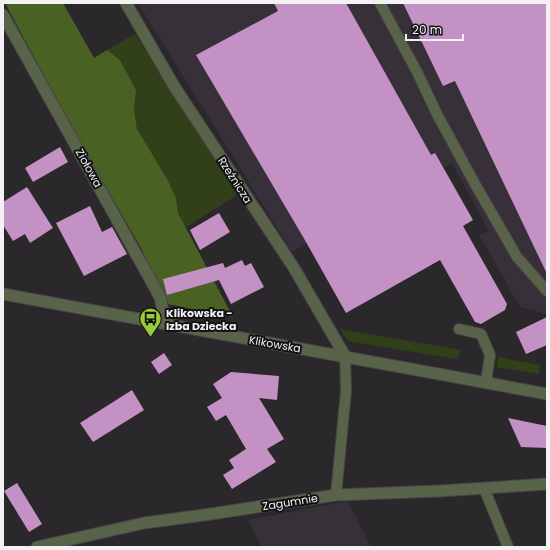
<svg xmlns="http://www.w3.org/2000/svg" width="550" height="550" viewBox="0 0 550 550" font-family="Poppins,sans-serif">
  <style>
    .built { fill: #383038 }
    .green { fill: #314019 }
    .forest { fill: #4a6124 }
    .building { fill: #c491c4 }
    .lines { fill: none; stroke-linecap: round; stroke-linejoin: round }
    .service-casing { stroke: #474447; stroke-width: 12 }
    .minor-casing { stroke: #474447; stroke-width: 13 }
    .tertiary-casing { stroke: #474447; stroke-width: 13 }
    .service { stroke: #58634a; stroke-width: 10 }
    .minor { stroke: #58634a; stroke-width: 11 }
    .tertiary { stroke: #58634a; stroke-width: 11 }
    .labels { text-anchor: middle; stroke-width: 4; stroke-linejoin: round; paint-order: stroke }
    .street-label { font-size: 11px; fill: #f3f1f3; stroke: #131213 }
    .poi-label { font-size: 11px; font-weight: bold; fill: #f3f1f3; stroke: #131213; text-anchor: start }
  </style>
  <rect width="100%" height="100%" fill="#2b282b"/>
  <g class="built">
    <polygon points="138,3 547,3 547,314 520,307 479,235 489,231 452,163 292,252"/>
    <polygon points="348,501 371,547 262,547 248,520"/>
  </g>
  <g class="green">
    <polygon points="135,34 237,195 185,228 178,213 176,198 137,129 134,110 136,90 120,60 107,50"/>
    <polygon points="340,329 461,350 457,359 348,341"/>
    <polygon points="498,357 540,365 539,374 497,367"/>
  </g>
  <polygon class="forest" points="5,3 63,3 94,58 107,50 120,60 136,90 134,110 137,129 167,179 176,198 178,213 233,317 167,304 141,248 73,130"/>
  <g class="building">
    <polygon points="274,3 346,3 431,155 435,153 473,220 463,226 507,304 505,310 481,324 475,322 440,260 346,313 306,242 196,55 278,11"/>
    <polygon points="403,3 547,3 547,274 455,81 443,86"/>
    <polygon points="60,147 68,162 33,182 25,168"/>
    <polygon points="27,187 53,228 30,243 25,234 13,241 3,225 3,202"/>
    <polygon points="90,206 102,232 112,227 127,254 84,276 56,223"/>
    <polygon points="219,213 230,232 200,250 190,230"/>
    <polygon points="242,260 245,266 251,263 264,287 231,304 219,280 167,295 163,279 223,263 225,268"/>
    <polygon points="547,317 547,345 526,354 516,332"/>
    <polygon points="164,353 172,365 159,374 151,362"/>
    <polygon points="231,372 279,376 277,400 259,398 284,439 267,449 276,462 232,489 223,475 234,468 229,460 246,449 226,415 216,421 207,407 222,398 213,384"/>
    <polygon points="132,390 144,410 93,442 80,423"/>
    <polygon points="508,418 547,426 547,448 521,447"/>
    <polygon points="17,483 42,524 29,532 4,491"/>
  </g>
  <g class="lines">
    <defs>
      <g id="service">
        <polyline points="380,3 417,72 438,116 475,184 517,257 547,291"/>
        <polyline points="459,329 481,334 490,355 486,382"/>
        <polyline points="484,488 508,547"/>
        <polyline points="336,495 346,391 345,356"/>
      </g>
      <g id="minor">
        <polyline points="126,3 174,86 294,268 345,356"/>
        <polyline points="3,15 160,297 166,324"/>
        <polyline points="37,547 144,523 204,515 336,495 439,491 547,484"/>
      </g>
      <polyline id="tertiary" points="3,294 547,394"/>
    </defs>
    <use href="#service" class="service-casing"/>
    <use href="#minor" class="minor-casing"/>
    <use href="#tertiary" class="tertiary-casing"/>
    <use href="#service" class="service"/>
    <use href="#minor" class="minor"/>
    <use href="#tertiary" class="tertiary"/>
  </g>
  <defs>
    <symbol id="bus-pin" viewBox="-11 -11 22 30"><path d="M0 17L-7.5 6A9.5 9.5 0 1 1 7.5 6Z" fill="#98cb37" stroke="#131213"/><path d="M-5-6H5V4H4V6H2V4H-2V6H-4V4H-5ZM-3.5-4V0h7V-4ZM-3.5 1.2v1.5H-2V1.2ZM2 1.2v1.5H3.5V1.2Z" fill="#111"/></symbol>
  </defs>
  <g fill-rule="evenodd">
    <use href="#bus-pin" x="138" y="306" width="25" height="34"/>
  </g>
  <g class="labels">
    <g class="street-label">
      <text transform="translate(89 168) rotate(61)" y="4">Ziołowa</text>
      <text transform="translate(235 180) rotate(57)" y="4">Rzeźnicza</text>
      <text transform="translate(275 344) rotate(10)" y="4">Klikowska</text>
      <text transform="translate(290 502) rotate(-9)" y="4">Zagumnie</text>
    </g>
    <g class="poi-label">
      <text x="166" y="317">Klikowska -<tspan x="166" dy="13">Izba Dziecka</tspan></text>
    </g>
  </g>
  <rect width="550" height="550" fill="none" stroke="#f3f1f3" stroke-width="8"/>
  <path d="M406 34v6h57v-6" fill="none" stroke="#f3f1f3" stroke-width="2"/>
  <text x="412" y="34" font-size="12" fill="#f3f1f3" stroke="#131213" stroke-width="3" paint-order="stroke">20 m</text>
</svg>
